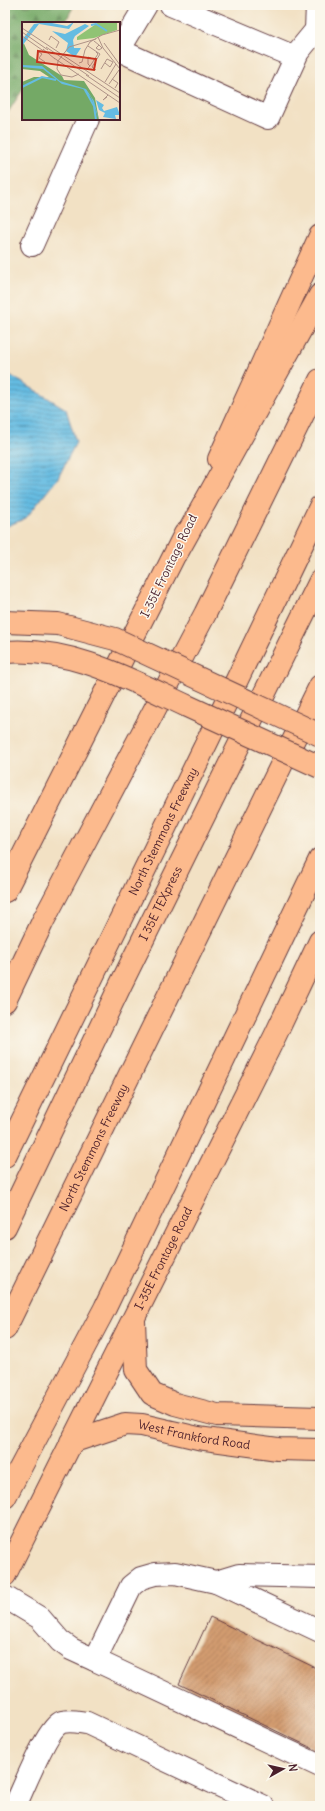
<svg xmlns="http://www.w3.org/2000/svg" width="325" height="1811" viewBox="0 0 325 1811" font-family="Delius,sans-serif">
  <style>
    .forest { fill: url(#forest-firs); stroke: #5f6448 }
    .water { fill: url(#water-rules); stroke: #586e86 }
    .building { fill: url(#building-hatch) }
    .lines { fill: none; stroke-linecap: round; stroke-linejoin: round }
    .minor-casing { stroke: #633c42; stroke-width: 24 }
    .major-casing { stroke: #633c42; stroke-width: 24 }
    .highway-casing { stroke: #633c42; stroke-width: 24 }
    .minor { stroke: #fff; stroke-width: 22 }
    .major { stroke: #fcba8d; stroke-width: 22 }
    .highway { stroke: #fcba8d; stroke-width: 22 }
    .major-bridge-casing { stroke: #633c42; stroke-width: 24; stroke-linecap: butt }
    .major-bridge { stroke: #fcba8d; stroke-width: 22 }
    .labels { text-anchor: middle; stroke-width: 3; stroke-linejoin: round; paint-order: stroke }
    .street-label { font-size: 12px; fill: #4a1f2b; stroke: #fbf7ec }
    .inset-river { fill: none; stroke: #65bce2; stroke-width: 2 }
    .inset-road { fill: none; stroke: #af9387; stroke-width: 1 }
    .view { fill: #c8321e; fill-opacity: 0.15; stroke: #c8321e; stroke-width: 2 }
    .inset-edge { fill: none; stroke: #4a1f2b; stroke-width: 2 }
  </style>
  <defs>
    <pattern id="forest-firs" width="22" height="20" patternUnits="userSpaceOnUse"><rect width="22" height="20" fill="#74a966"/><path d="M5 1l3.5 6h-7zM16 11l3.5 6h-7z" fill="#618954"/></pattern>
    <pattern id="water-rules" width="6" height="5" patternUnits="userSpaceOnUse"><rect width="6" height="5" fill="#65bce2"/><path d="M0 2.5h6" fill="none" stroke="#5598b7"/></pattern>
    <pattern id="building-hatch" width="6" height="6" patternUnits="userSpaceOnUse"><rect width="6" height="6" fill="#d29b6f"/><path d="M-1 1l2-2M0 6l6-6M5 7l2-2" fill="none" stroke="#ac7e5b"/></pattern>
  </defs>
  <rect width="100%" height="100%" fill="#fbf7ec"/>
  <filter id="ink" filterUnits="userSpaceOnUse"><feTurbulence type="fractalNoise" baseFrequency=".025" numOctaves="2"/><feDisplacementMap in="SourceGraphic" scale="8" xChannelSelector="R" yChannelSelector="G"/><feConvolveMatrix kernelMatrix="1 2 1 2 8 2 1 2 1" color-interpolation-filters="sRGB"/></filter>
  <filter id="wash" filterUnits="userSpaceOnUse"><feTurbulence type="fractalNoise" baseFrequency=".012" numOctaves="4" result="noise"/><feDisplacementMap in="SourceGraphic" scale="16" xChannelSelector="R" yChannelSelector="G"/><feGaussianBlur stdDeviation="0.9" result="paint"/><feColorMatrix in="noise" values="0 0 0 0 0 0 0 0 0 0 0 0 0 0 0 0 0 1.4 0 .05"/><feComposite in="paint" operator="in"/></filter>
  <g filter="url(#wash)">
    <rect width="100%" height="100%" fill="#f2e1c4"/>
    <polygon class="forest" points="5,5 74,5 65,23 23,23 23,89 5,117"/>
    <polygon class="water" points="5,372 66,409 76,442 58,478 26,518 5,527"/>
    <g id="blocks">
      <polygon class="building" points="210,1617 320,1670 320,1752 179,1684"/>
    </g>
  </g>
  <g filter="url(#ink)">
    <use href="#blocks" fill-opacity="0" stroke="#633c42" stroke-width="1"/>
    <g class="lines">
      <defs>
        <g id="minor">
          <polyline points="171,5 295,57"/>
          <polyline points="317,5 316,30 320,33"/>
          <polyline points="119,50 268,118 298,52 316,30"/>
          <polyline points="119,50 146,5"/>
          <polyline points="32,245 88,119"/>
          <polyline points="216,1582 320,1631"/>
          <polyline points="5,1597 40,1618 60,1641 71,1649 95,1660 131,1586 141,1578 155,1574 175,1573 216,1582 239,1575 320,1577"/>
          <polyline points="95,1660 320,1766"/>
          <path d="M15,1806C23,1790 47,1727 62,1722C71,1720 79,1722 87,1723L263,1806"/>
        </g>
        <g id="major">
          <polyline points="219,459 320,236"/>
          <polyline points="5,891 185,534"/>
          <polyline points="134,1321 136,1370 152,1394 175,1404 217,1415 320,1418"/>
          <path id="s1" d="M71,1442L125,1424L142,1425L198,1438L278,1449L320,1450"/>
          <path id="s2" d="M5,1575L275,1036L320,941"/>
        </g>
        <g id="highway">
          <polyline points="178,551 320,295"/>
          <polyline points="5,1001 43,921 205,614 320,380"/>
          <path id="s3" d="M5,1156L208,740L320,507"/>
          <path id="s4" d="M5,1227L121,984L320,581"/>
          <path id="s5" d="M5,1329L320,686"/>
          <polyline points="5,1497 105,1308 320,859"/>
        </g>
      </defs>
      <use href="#minor" class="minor-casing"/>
      <use href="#major" class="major-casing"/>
      <use href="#highway" class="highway-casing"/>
      <use href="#minor" class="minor"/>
      <use href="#major" class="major"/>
      <use href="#highway" class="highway"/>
      <defs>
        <g id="major-bridge">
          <polyline points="5,622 58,624 115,639 320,735"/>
          <path d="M5,652C71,647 129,679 187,706C231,726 276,747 320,767"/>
        </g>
      </defs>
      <use href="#major-bridge" class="major-bridge-casing"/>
      <use href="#major-bridge" class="major-bridge"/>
    </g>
  </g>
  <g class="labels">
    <g class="street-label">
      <text transform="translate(169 566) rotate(-64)" y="4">I-35E Frontage Road</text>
      <text dy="4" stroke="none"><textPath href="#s3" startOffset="361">North Stemmons Freeway</textPath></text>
      <text dy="4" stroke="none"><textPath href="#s4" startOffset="359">I 35E TEXpress</textPath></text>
      <text dy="4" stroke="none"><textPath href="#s5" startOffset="202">North Stemmons Freeway</textPath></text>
      <text dy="4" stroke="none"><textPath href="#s2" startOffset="354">I-35E Frontage Road</textPath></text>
      <text dy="4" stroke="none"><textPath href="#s1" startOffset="127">West Frankford Road</textPath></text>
    </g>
  </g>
  <g transform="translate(22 22)">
    <rect width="98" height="98" fill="#f2e1c4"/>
    <path d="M77,0H95V8L72,16L55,18V15Z" fill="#90c374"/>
    <path d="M0,17L7,33L40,54L42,58L62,59L73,76L77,98H0V60L12,55H27L18,49L0,47Z" fill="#74a966"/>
    <path d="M25,0L45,4L52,0L47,7L17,2L0,24V18L12,2ZM63,2L67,4L53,14L51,18L52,26H59L53,35L44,29L46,21L30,9L43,12ZM0,43L20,44L38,59L64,67L72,79L77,98L69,75L61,67L40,62L21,47L0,45ZM74,78L82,83L80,86L82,89L95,85L98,93H93L94,97L81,95L83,91L77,88Z" fill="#65bce2"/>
    <path class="inset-river" d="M69,3L74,2L85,9M0,65L20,55L34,58M63,68L72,84L74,98"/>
    <path class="inset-road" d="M0,6L98,71M0,10L26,28M0,14L23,30M76,15L81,26L98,47M27,18L29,14L37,20L34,26M72,19L77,23L74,26L77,28L80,26L77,23M82,21L98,43M66,24L78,32L70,45L74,48M24,25L67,54M21,27L33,37M17,30L20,32L17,36L23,40M32,36L98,81M57,41L60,40L63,28L68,20L80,13L98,8M68,44L76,32L74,30M65,47L68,44L66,42V35L69,36M79,47L85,37L91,40L88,45L83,41M57,52L50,55L39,53L35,47L36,39L47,25L74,17M64,53L98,76M90,57L96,61L93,66M83,60L94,42M87,62L97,48M85,75L81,78L86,73"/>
    <path class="view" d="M16,29L74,37L72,48L15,40Z"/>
    <rect width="98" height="98" class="inset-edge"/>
  </g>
  <rect width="325" height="1811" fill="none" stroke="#fbf7ec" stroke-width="20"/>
  <g transform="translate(283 1769) rotate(82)" stroke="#fbf7ec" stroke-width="3" paint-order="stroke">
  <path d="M0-3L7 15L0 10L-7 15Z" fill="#4a1f2b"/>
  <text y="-6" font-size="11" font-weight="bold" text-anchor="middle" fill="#4a1f2b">N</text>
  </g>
</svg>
